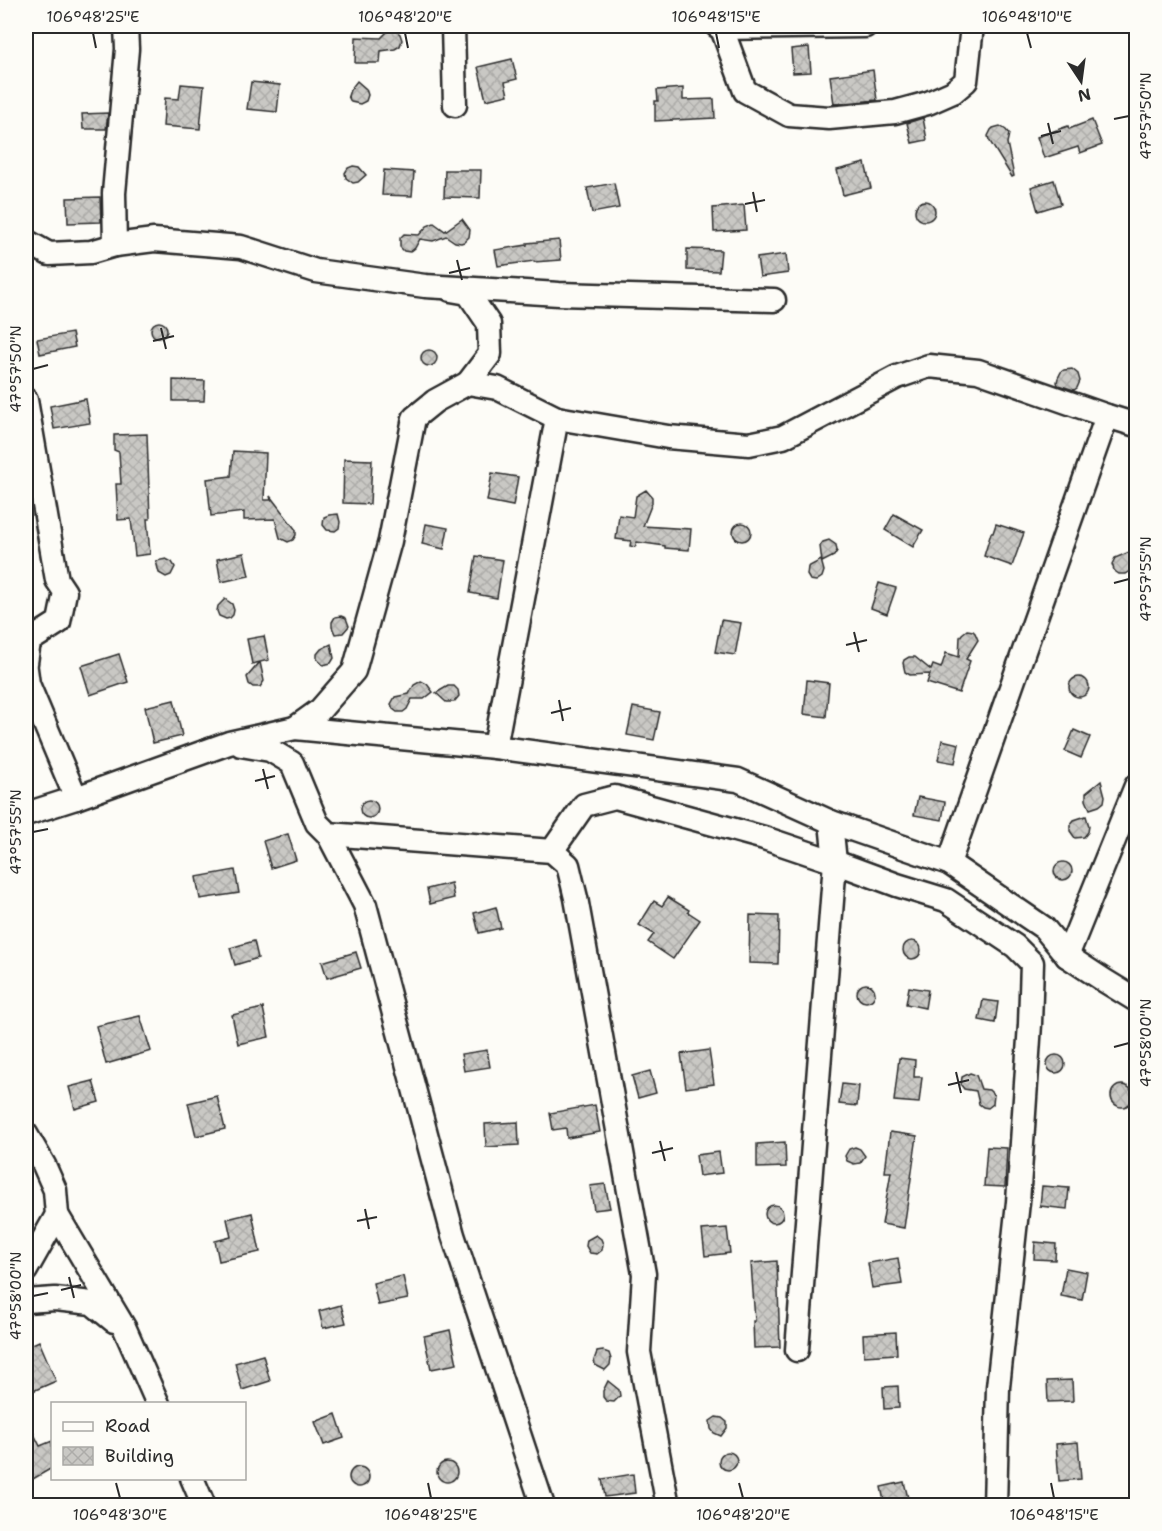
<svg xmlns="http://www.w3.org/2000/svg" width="1162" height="1531" viewBox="0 0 1162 1531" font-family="'Shantell Sans',sans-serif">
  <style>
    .building { fill: url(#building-cross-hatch); stroke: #2b2b2b; stroke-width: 1.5 }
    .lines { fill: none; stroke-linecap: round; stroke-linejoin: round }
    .street-casing { stroke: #2b2b2b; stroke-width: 27 }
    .street { stroke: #fdfcf7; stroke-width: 22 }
    .ticks { fill: none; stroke: #2b2b2b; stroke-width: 2 }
    .neatline { fill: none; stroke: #2b2b2b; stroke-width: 2 }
    .ticks-label { font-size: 15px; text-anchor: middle; fill: #2b2b2b }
  </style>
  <defs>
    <pattern id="building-cross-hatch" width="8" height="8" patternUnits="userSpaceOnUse" patternTransform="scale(1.5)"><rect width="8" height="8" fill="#c9c8c4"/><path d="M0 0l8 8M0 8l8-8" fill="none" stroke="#adaca9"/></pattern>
  </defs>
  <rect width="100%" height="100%" fill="#fdfcf7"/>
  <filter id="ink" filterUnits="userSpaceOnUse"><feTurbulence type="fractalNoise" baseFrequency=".0167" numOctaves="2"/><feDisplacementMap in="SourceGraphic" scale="12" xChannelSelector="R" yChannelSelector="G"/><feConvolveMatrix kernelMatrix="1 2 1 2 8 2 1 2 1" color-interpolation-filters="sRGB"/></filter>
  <g filter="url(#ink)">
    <g class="building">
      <polygon points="389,30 395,30 400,34 402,40 400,46 395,49 381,51 380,63 355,63 356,37 381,38"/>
      <polygon points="809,47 811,72 793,73 791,49"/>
      <polygon points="512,59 517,79 505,82 508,95 486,100 478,67"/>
      <polygon points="873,70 877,100 834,104 830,76"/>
      <polygon points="357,81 366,89 368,95 366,101 360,104 351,102 348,96 350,90"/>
      <polygon points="251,82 280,85 277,112 247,109"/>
      <polygon points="181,84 204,86 200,129 163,126 165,98 179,99"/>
      <polygon points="683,88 683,100 714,99 715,118 655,121 655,101 658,101 657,90"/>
      <polygon points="108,113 106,129 83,129 82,114"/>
      <polygon points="923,118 927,140 912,143 907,123"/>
      <polygon points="1092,120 1102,145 1080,153 1078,147 1044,158 1037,137 1068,126 1069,129"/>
      <polygon points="1000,126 1006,130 1009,134 1007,143 1014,176 1012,177 989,140 988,136 991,130 993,128"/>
      <polygon points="865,163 871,188 843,195 837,170"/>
      <polygon points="353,166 359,167 366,175 358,182 353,183 346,178 345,173 348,168"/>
      <polygon points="384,170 414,172 412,196 382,195"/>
      <polygon points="445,170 481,170 480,198 444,197"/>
      <polygon points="1054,180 1061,204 1038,211 1031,187"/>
      <polygon points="614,183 619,208 592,213 587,188"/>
      <polygon points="100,197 101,222 68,223 67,198"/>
      <circle cx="925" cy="211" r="10"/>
      <polygon points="744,205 746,230 714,232 713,208"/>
      <polygon points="462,219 470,230 469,237 464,242 461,243 455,242 446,236 433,241 420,239 415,248 410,252 404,251 400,247 400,238 404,234 419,235 427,226 434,223 445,231"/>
      <polygon points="559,240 561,260 534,262 534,261 498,266 495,250 527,245 527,243"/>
      <polygon points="687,249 721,250 719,271 687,270"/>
      <polygon points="786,254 788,273 760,277 757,258"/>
      <circle cx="159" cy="330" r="8"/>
      <polygon points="72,333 75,347 40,354 37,339"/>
      <circle cx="429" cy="358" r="8"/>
      <polygon points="1072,369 1078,374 1080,381 1077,388 1074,390 1058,385 1057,382 1058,378 1061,372 1064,370"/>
      <polygon points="173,380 205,381 204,401 173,401"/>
      <polygon points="86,399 90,423 54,429 50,406"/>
      <polygon points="147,434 150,519 147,519 150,554 135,556 131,519 118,520 116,484 121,484 119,452 114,450 114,435"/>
      <polygon points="233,451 266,453 264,500 271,500 270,496 296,530 296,535 293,540 288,542 280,538 275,519 244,520 244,512 211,516 207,479 231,476"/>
      <polygon points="344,459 372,460 370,504 343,503"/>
      <polygon points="492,473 518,477 513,506 487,501"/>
      <polygon points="646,490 652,497 652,503 643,526 691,529 689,550 665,548 665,546 637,542 635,547 630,546 631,541 616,539 619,515 633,517 636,496"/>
      <polygon points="338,514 340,522 339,528 335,531 327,530 323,525 324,517 329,515"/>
      <polygon points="894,514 923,530 913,547 885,530"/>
      <circle cx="742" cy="532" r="9"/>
      <polygon points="426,524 448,528 444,549 422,544"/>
      <polygon points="996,524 1024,533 1012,566 984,556 991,533 993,533"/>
      <polygon points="829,540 836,545 837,551 834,556 822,562 820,546 823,542"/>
      <polygon points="1134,550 1131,570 1125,574 1119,574 1116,572 1114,570 1112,564 1115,558"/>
      <polygon points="244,553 249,576 221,582 217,559"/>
      <polygon points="476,556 503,560 497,598 470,593"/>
      <polygon points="166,559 172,562 175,567 171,575 166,577 159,573 156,561"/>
      <polygon points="821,560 824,571 822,577 816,581 810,580 807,575 808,567"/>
      <polygon points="879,583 896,588 887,614 871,608"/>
      <polygon points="225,599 232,604 234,610 233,615 230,618 226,619 219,616 217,611 218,606"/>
      <polygon points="341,616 346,618 349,626 343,633 335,634 332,627 332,622 335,617"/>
      <polygon points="721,620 741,623 735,655 715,652"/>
      <polygon points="967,630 973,631 975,633 978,640 966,659 970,661 959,693 927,683 930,674 910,675 905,672 903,663 904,660 909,657 915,657 931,670 933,665 941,668 946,653 959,657 960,637 962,634"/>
      <polygon points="264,636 269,660 260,662 264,681 260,687 253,687 249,684 247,677 260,662 252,664 247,639"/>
      <polygon points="331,644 334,658 331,663 323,665 317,659 317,654 321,649"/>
      <polygon points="119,654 128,682 90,695 81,666"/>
      <circle cx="1079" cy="687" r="10"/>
      <polygon points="807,680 829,683 826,717 804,714"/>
      <polygon points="421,681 427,684 433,692 424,699 412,699 407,709 403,712 397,712 393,709 391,704 395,697 409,694 414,685"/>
      <polygon points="448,686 454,686 458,690 459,696 454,702 446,702 436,693"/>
      <polygon points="174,700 182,736 153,743 145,707"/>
      <polygon points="633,707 660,712 654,740 627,735"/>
      <polygon points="1074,730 1090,737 1081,758 1065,751"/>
      <polygon points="942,740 959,744 955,763 938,760"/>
      <polygon points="1101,781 1105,796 1104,802 1099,806 1090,809 1086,800 1086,793"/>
      <polygon points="918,797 945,802 942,820 914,815"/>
      <circle cx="369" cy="809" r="9"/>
      <polygon points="1086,816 1089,826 1088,832 1084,837 1075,838 1070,831 1070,825 1074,820"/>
      <polygon points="288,834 296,860 271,868 263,841"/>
      <circle cx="1063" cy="871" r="9"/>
      <polygon points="235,870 239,893 200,899 196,877"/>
      <polygon points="451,883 454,898 430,904 427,889"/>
      <polygon points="668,897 689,910 688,912 700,920 673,959 648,942 654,934 639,925 654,901 662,906"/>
      <polygon points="496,907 501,928 479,933 474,913"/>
      <polygon points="750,915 779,916 778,964 749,963"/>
      <polygon points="254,941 258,958 235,965 230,948"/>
      <circle cx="912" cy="950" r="9"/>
      <polygon points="356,952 361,968 327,978 322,962"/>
      <circle cx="866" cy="993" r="9"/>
      <polygon points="909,987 928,990 925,1008 906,1004"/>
      <polygon points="983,1000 998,1002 995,1023 979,1020"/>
      <polygon points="263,1008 269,1037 238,1044 232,1015"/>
      <polygon points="140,1016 151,1051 106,1064 96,1026"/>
      <polygon points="487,1050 490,1067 464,1071 461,1054"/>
      <polygon points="709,1050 714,1084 686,1088 681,1054"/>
      <circle cx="1056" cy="1064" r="9"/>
      <polygon points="899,1058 915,1060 914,1077 922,1077 919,1103 894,1101"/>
      <polygon points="650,1071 656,1093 638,1098 632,1076"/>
      <polygon points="970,1073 976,1075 981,1089 989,1090 994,1095 993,1104 988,1108 983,1107 979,1104 976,1091 964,1089 961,1085 962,1077"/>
      <polygon points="93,1081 99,1102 75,1109 69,1087"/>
      <polygon points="842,1084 859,1086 857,1106 839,1104"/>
      <circle cx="1122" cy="1096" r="11"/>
      <polygon points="217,1096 225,1129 196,1136 188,1103"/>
      <polygon points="595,1105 600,1132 567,1138 566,1128 553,1130 550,1113"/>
      <polygon points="518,1122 519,1145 486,1147 485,1124"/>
      <polygon points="890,1132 917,1136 904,1228 882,1224 891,1172 885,1172"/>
      <polygon points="785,1142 786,1167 757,1168 757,1144"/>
      <polygon points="855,1147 860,1149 865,1156 860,1163 854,1164 847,1161 845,1156 849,1149"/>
      <polygon points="987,1147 1007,1148 1005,1187 984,1186"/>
      <polygon points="719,1152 722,1173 699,1176 696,1155"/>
      <polygon points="605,1184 610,1208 594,1210 590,1186"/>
      <polygon points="1042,1186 1069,1188 1067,1209 1040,1206"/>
      <circle cx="774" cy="1214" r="9"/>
      <polygon points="252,1213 260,1252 219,1261 215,1241 231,1237 227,1219"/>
      <polygon points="727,1228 730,1253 705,1256 702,1230"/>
      <polygon points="596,1235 601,1239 603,1244 602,1250 597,1254 590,1253 586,1246 587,1240"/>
      <polygon points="1035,1242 1056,1244 1055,1260 1034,1259"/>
      <polygon points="898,1258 902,1284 872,1288 868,1263"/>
      <polygon points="777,1261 780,1347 754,1348 753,1321 755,1321 751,1263"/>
      <polygon points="1066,1268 1087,1272 1082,1300 1061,1296"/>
      <polygon points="403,1276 408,1299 378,1305 373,1283"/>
      <polygon points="341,1305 346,1323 323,1328 319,1311"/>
      <polygon points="450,1330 457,1364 431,1369 424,1336"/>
      <polygon points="896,1332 897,1354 864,1356 863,1334"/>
      <polygon points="39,1341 56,1381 26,1394 26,1347"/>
      <polygon points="603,1351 609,1353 611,1359 610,1365 605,1370 595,1365 594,1360 597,1352"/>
      <polygon points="263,1355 270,1381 242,1390 235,1363"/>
      <polygon points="1072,1380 1073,1401 1048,1402 1047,1381"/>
      <polygon points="608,1381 619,1390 620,1396 614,1402 606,1401 603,1397 603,1391"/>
      <polygon points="898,1386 899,1408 884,1409 883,1387"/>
      <polygon points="336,1414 344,1438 324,1445 315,1422"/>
      <polygon points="716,1417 722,1418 727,1422 727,1428 721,1436 714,1433 711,1429 710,1421"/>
      <polygon points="26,1418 40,1446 52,1441 52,1468 26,1483"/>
      <polygon points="1078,1442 1081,1479 1059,1481 1056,1444"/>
      <circle cx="728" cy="1461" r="9"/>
      <circle cx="447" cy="1472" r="10"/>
      <circle cx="359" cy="1477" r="10"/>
      <polygon points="633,1474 635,1493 605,1497 602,1479"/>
      <polygon points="904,1482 910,1506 885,1506 881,1487"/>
    </g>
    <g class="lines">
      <defs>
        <g id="street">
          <polyline points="453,26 455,105"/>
          <polyline points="717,26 722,28 865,26"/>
          <polyline points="721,26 745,91 789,115 829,118 895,112 928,103 953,92 966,81 972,26"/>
          <polyline points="26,241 49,254 91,252 115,245 154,240 241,247 316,271 425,286 559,294 774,300"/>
          <polyline points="115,245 114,193 127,49 126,26"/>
          <polyline points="451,290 468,293 489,324 490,354 468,383"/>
          <polyline points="26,400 57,580 65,592 59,622 29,641 26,663"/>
          <polyline points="26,669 28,684 76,798"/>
          <polyline points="295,728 320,710 354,671 390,541 414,418 435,401 468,383 497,388 557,418 668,437 749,444 783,437 897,377 929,366 978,371 1107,416 1136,425"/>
          <polyline points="241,745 270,750 292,763 317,823 328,834 365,905 453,1235 543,1506"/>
          <polyline points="495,747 557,418"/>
          <polyline points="26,814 76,798 229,743 295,728 495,747 738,780 831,822 949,863 1044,928 1067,956 1105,981 1136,1000"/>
          <polyline points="328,834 552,851 568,865 576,898 644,1274 639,1352 668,1506"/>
          <polyline points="552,851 584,805 615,797 764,838 835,862 897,885 946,900 1015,946 1032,963 1030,1024 1018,1202 998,1387 995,1506"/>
          <polyline points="949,863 1107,416"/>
          <polyline points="1067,956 1136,786"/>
          <polyline points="26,1134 44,1165 55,1190 57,1215 26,1270"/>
          <polyline points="57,1215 125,1329 158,1404"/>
          <polyline points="26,1301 55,1299 92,1303 114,1321"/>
          <polyline points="797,1350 835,862 831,822"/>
          <polyline points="192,1478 204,1506"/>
        </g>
      </defs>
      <use href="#street" class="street-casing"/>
      <use href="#street" class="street"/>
    </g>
  </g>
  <path class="ticks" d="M93,33L96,48M405,33L408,48M716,33L719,48M1027,33L1031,48M1114,119L1129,116M1048,123L1053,144M1041,136L1061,131M753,192L757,212M745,204L765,200M457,260L462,280M449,273L470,268M161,328L166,349M153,341L174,336M33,369L48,365M1114,583L1129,579M854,632L859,652M846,645L867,640M559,700L563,721M551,713L571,708M263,769L268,789M255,781L275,776M33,832L48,829M1114,1047L1129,1043M956,1072L961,1093M948,1085L969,1080M660,1141L665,1161M652,1153L673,1148M365,1209L369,1229M357,1221L377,1217M69,1277L74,1298M61,1290L81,1285M33,1296L48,1293M116,1483L120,1498M428,1483L431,1498M739,1483L743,1498M1051,1483L1054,1498"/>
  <rect width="1162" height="1531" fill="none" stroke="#fdfcf7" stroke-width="66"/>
  <rect x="51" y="1402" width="195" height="78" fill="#fdfcf7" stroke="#a9a8a5" stroke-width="1.5"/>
  <rect x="63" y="1422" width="30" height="9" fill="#fdfcf7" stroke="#a9a8a5" stroke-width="1.5"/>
  <text x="105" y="1432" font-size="18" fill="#2b2b2b">Road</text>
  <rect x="63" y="1447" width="30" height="18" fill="url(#building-cross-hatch)" stroke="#a9a8a5" stroke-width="1.5"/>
  <text x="105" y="1462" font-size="18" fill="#2b2b2b">Building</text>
  <g transform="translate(1081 81) rotate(167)" stroke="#fdfcf7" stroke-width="4.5" paint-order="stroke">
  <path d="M0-4.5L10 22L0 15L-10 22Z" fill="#2b2b2b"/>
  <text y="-9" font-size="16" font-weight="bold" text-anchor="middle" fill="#2b2b2b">N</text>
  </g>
  <rect x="33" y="33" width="1096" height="1465" class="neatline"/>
  <g class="ticks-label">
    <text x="93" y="22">106°48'25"E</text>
    <text x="405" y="22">106°48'20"E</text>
    <text x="716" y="22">106°48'15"E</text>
    <text x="1027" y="22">106°48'10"E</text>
    <text transform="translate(1146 116) rotate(-90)" y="5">47°57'50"N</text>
    <text transform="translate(16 369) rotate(-90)" y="5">47°57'50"N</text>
    <text transform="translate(1146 579) rotate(-90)" y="5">47°57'55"N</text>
    <text transform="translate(16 832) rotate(-90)" y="5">47°57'55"N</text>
    <text transform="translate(1146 1043) rotate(-90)" y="5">47°58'00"N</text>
    <text transform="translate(16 1296) rotate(-90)" y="5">47°58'00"N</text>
    <text x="120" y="1520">106°48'30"E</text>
    <text x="431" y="1520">106°48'25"E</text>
    <text x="743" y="1520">106°48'20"E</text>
    <text x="1054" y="1520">106°48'15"E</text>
  </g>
</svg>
